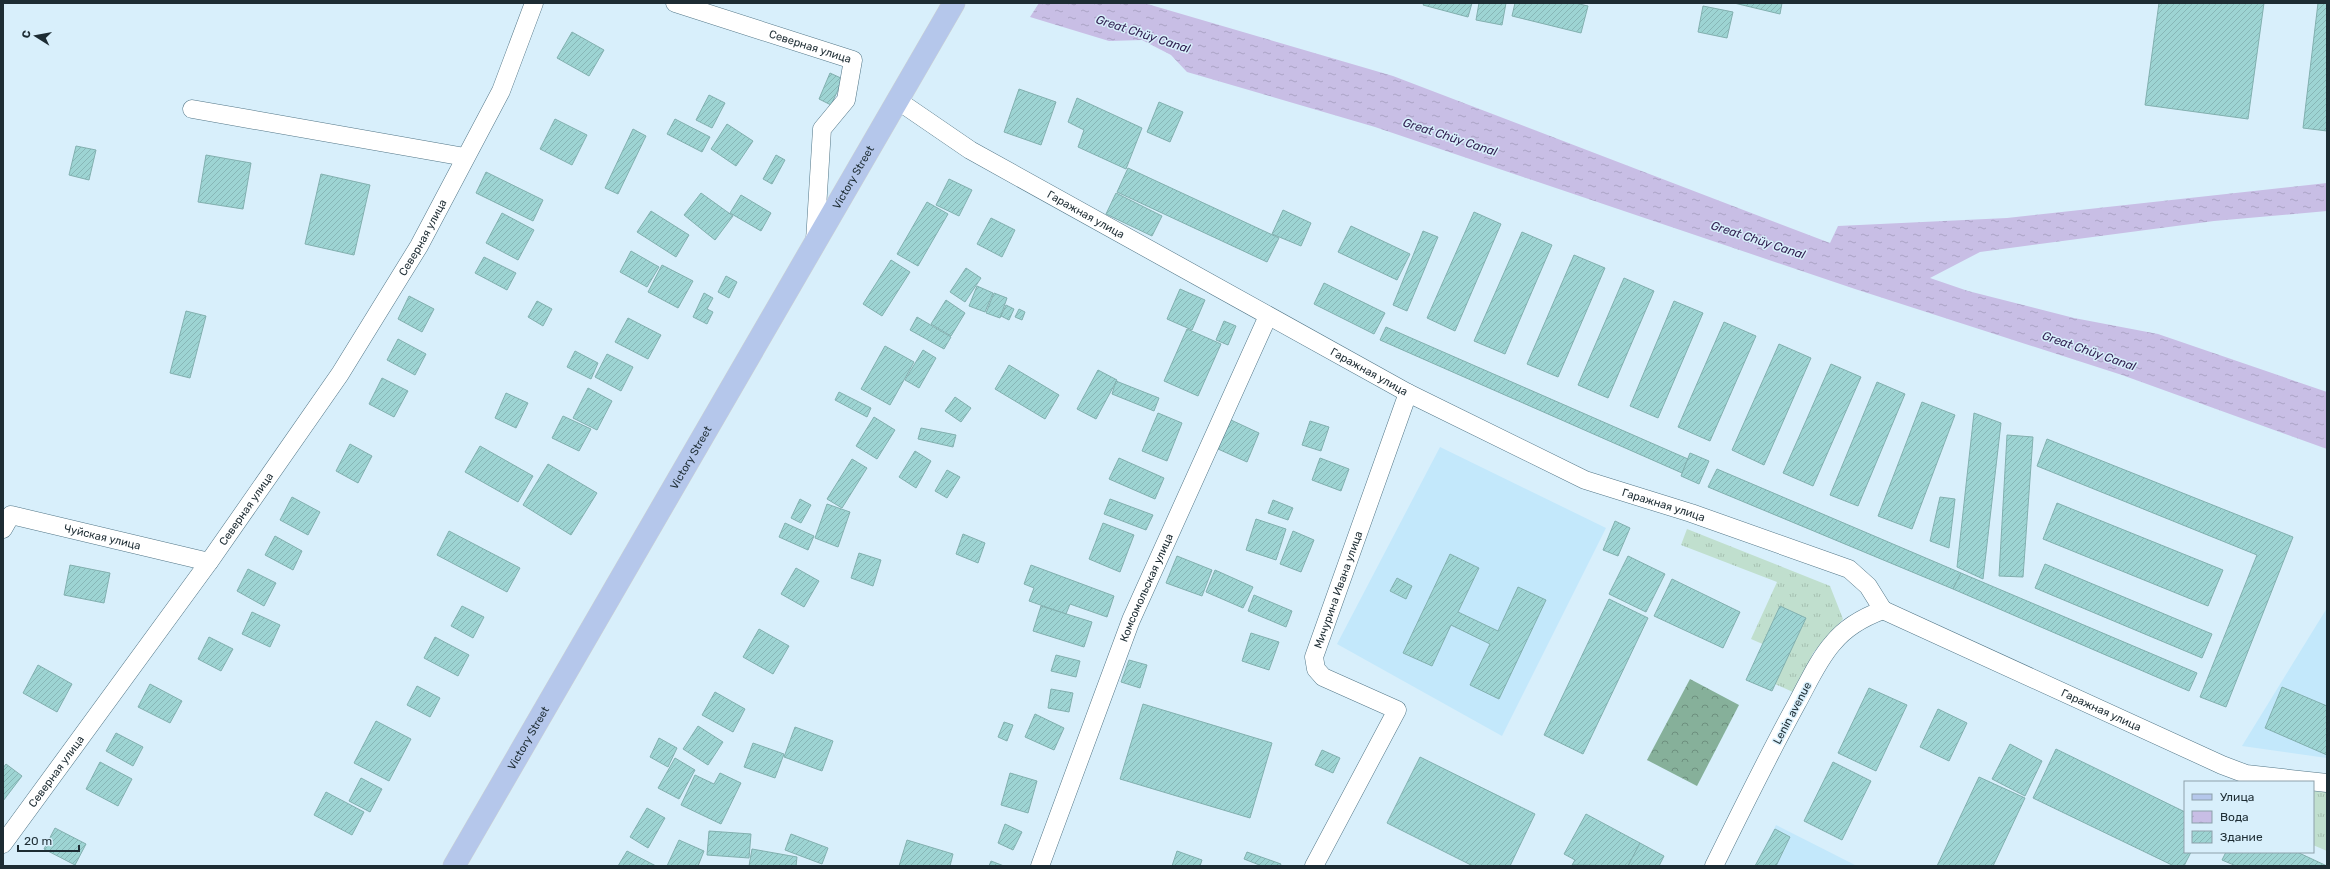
<svg xmlns="http://www.w3.org/2000/svg" width="2330" height="869" viewBox="0 0 2330 869" font-family="Rubik,sans-serif">
  <style>
    .built { fill: #c3e8fb }
    .grass { fill: url(#grass-tufts) }
    .forest { fill: url(#forest-crowns) }
    .water { fill: url(#water-ripples) }
    .building { fill: url(#building-hatch); stroke: #82b0af }
    .lines { fill: none; stroke-linecap: round; stroke-linejoin: round }
    .minor-casing { stroke: #527687; stroke-width: 19 }
    .primary-casing { stroke: #cdd1d2; stroke-width: 23 }
    .minor { stroke: #fff; stroke-width: 18 }
    .primary { stroke: #b5c7eb; stroke-width: 22 }
    .labels { text-anchor: middle; stroke-width: 3; stroke-linejoin: round; paint-order: stroke }
    .street-label { font-size: 11px; fill: #1d2c33; stroke: #d8effb }
    .water-label { font-size: 12px; font-style: italic; fill: #301f50; stroke: #d8effb }
  </style>
  <defs>
    <pattern id="grass-tufts" width="24" height="20" patternUnits="userSpaceOnUse"><rect width="24" height="20" fill="#c0dfce"/><path d="M3 7l-1-3M5 7V3M7 7l1-3M15 17l-1-3M17 17v-4M19 17l1-3" fill="none" stroke="#a5c0b1"/></pattern>
    <pattern id="forest-crowns" width="20" height="18" patternUnits="userSpaceOnUse"><rect width="20" height="18" fill="#86b09a"/><path d="M2 6a3 3 0 1 1 6 0M12 15a3 3 0 1 1 6 0" fill="none" stroke="#6d8f7e"/></pattern>
    <pattern id="water-ripples" width="26" height="14" patternUnits="userSpaceOnUse"><rect width="26" height="14" fill="#c8bee5"/><path d="M2 4q2-2 4 0t4 0M15 11q2-2 4 0t4 0" fill="none" stroke="#aba3c5"/></pattern>
    <pattern id="building-hatch" width="6" height="6" patternUnits="userSpaceOnUse"><rect width="6" height="6" fill="#9dd4d3"/><path d="M-1 1l2-2M0 6l6-6M5 7l2-2" fill="none" stroke="#87b6b6"/></pattern>
  </defs>
  <rect width="100%" height="100%" fill="#d8effb"/>
  <g class="built">
    <polygon points="1440,447 1606,528 1502,736 1337,644"/>
    <polygon points="2327,608 2327,758 2242,746"/>
    <polygon points="1776,825 1857,866 1755,866"/>
  </g>
  <g class="grass">
    <polygon points="1687,529 1830,586 1843,619 1813,653 1795,693 1762,678 1774,649 1751,639 1777,582 1681,545"/>
    <polygon points="2313,791 2327,792 2327,851 2313,845"/>
  </g>
  <polygon class="forest" points="1690,679 1739,705 1697,786 1647,760"/>
  <polygon class="water" points="1039,3 1144,3 1393,76 1830,243 1838,226 2007,218 2327,183 2327,211 2214,221 1980,252 1930,278 1968,291 2074,318 2158,334 2327,392 2327,449 2122,375 1855,289 1375,127 1187,72 1171,55 1142,40 1109,41 1030,17"/>
  <g class="building">
    <polygon points="1424,3 1472,3 1468,17 1423,5"/>
    <polygon points="1479,3 1506,3 1502,25 1476,20"/>
    <polygon points="1515,3 1575,3 1588,6 1581,33 1512,16"/>
    <polygon points="1734,3 1782,3 1780,14"/>
    <polygon points="2159,3 2264,3 2248,119 2145,105"/>
    <polygon points="2318,3 2327,3 2327,131 2303,128"/>
    <polygon points="1703,6 1733,12 1727,38 1698,32"/>
    <polygon points="572,32 604,50 589,76 557,58"/>
    <polygon points="830,73 843,79 831,105 819,99"/>
    <polygon points="1019,89 1056,102 1041,145 1004,132"/>
    <polygon points="709,95 725,103 712,128 696,120"/>
    <polygon points="1077,98 1142,128 1126,169 1078,147 1084,130 1068,122"/>
    <polygon points="1159,102 1183,112 1170,142 1147,132"/>
    <polygon points="555,119 587,135 572,165 540,149"/>
    <polygon points="675,119 710,137 702,152 667,134"/>
    <polygon points="727,124 753,141 736,166 711,149"/>
    <polygon points="633,129 646,136 618,194 605,188"/>
    <polygon points="76,146 96,150 89,180 69,175"/>
    <polygon points="206,155 251,163 243,209 198,202"/>
    <polygon points="776,155 785,160 772,184 763,179"/>
    <polygon points="1128,168 1279,238 1267,262 1117,192"/>
    <polygon points="486,172 543,200 533,221 476,193"/>
    <polygon points="321,174 370,185 354,255 305,244"/>
    <polygon points="949,179 972,190 959,216 936,205"/>
    <polygon points="701,193 733,216 715,240 684,215"/>
    <polygon points="1116,193 1162,216 1152,236 1106,214"/>
    <polygon points="741,195 771,213 761,231 730,213"/>
    <polygon points="927,202 948,214 918,266 897,254"/>
    <polygon points="1283,210 1311,223 1301,246 1272,234"/>
    <polygon points="651,211 689,235 676,257 637,232"/>
    <polygon points="1474,212 1501,224 1455,331 1427,318"/>
    <polygon points="502,213 534,230 518,260 486,243"/>
    <polygon points="991,218 1015,230 1002,257 977,244"/>
    <polygon points="1351,226 1410,254 1397,280 1338,252"/>
    <polygon points="1423,231 1438,237 1407,311 1393,305"/>
    <polygon points="1522,232 1552,245 1505,354 1474,341"/>
    <polygon points="631,251 659,267 647,287 620,272"/>
    <polygon points="1574,255 1605,268 1558,377 1527,364"/>
    <polygon points="484,257 516,273 507,290 475,273"/>
    <polygon points="891,260 910,272 882,316 863,304"/>
    <polygon points="662,265 693,281 678,308 648,292"/>
    <polygon points="966,268 981,278 965,302 950,292"/>
    <polygon points="726,276 737,282 729,298 718,292"/>
    <polygon points="1624,278 1654,291 1608,398 1578,385"/>
    <polygon points="1324,283 1385,313 1374,334 1314,304"/>
    <polygon points="977,286 993,293 985,312 969,306"/>
    <polygon points="1180,289 1205,300 1192,330 1167,319"/>
    <polygon points="704,293 713,298 707,309 713,312 707,324 693,317"/>
    <polygon points="994,293 1007,298 1000,318 986,313"/>
    <polygon points="409,296 434,309 422,332 398,319"/>
    <polygon points="946,300 965,313 951,336 931,324"/>
    <polygon points="537,301 552,309 543,326 528,317"/>
    <polygon points="1674,301 1703,313 1658,418 1630,406"/>
    <polygon points="1006,305 1014,309 1009,320 1001,316"/>
    <polygon points="1019,309 1025,312 1022,320 1015,317"/>
    <polygon points="186,311 206,316 190,378 170,373"/>
    <polygon points="917,317 951,337 944,349 910,330"/>
    <polygon points="628,318 661,335 648,359 615,342"/>
    <polygon points="1224,321 1236,326 1228,345 1216,340"/>
    <polygon points="1724,322 1756,336 1710,441 1678,427"/>
    <polygon points="1386,327 1688,459 1682,473 1380,340"/>
    <polygon points="1187,329 1221,344 1198,396 1164,381"/>
    <polygon points="398,339 426,354 415,375 387,360"/>
    <polygon points="1779,344 1811,358 1764,465 1732,450"/>
    <polygon points="885,346 914,362 890,405 861,389"/>
    <polygon points="923,350 936,358 919,388 905,380"/>
    <polygon points="575,351 598,363 591,379 567,367"/>
    <polygon points="607,354 633,367 621,391 595,377"/>
    <polygon points="1831,364 1861,377 1813,486 1783,473"/>
    <polygon points="1009,365 1059,395 1045,419 995,389"/>
    <polygon points="1098,370 1117,380 1096,419 1077,409"/>
    <polygon points="382,378 408,391 394,417 369,404"/>
    <polygon points="1116,381 1159,398 1154,411 1112,394"/>
    <polygon points="1877,382 1905,394 1858,506 1830,495"/>
    <polygon points="588,388 612,401 597,430 573,418"/>
    <polygon points="839,392 871,408 867,417 835,400"/>
    <polygon points="506,393 528,403 516,428 495,418"/>
    <polygon points="955,397 971,408 961,422 945,411"/>
    <polygon points="1922,402 1955,415 1912,529 1878,516"/>
    <polygon points="1158,413 1182,423 1167,461 1142,451"/>
    <polygon points="1974,413 2001,423 1983,579 1957,567"/>
    <polygon points="563,416 591,429 579,451 552,438"/>
    <polygon points="874,417 895,430 877,459 856,446"/>
    <polygon points="1231,420 1259,433 1247,462 1218,449"/>
    <polygon points="1310,421 1329,427 1321,451 1302,445"/>
    <polygon points="921,428 956,435 953,447 918,439"/>
    <polygon points="2007,435 2033,437 2023,577 1999,576"/>
    <polygon points="2047,439 2293,537 2226,707 2200,697 2257,555 2037,466"/>
    <polygon points="350,444 372,456 358,483 336,471"/>
    <polygon points="480,446 533,476 518,502 465,472"/>
    <polygon points="915,451 931,461 916,488 899,477"/>
    <polygon points="1690,453 1709,461 1699,484 1681,476"/>
    <polygon points="1119,458 1164,478 1155,499 1109,479"/>
    <polygon points="1320,458 1349,469 1341,491 1312,480"/>
    <polygon points="852,459 867,468 842,508 827,499"/>
    <polygon points="548,464 597,493 571,535 523,505"/>
    <polygon points="1717,469 1961,573 1953,589 1708,487"/>
    <polygon points="947,470 960,477 947,498 935,491"/>
    <polygon points="292,497 320,512 308,535 280,520"/>
    <polygon points="1940,497 1955,499 1949,548 1930,541"/>
    <polygon points="800,499 811,505 801,523 791,518"/>
    <polygon points="1110,499 1153,515 1146,530 1104,514"/>
    <polygon points="1273,500 1293,508 1288,520 1268,513"/>
    <polygon points="2057,503 2223,570 2208,606 2043,539"/>
    <polygon points="827,504 850,512 838,547 815,538"/>
    <polygon points="1256,519 1286,529 1276,560 1246,550"/>
    <polygon points="1615,521 1630,528 1618,556 1603,550"/>
    <polygon points="785,523 814,536 808,550 779,537"/>
    <polygon points="1103,523 1134,535 1120,572 1089,559"/>
    <polygon points="449,531 520,568 507,592 437,555"/>
    <polygon points="1293,531 1314,540 1301,572 1280,564"/>
    <polygon points="963,534 985,543 978,563 956,554"/>
    <polygon points="275,536 302,551 293,570 265,555"/>
    <polygon points="859,553 881,560 873,586 851,578"/>
    <polygon points="1450,554 1479,568 1458,612 1498,631 1518,587 1546,600 1499,699 1470,685 1490,644 1451,625 1432,666 1403,653"/>
    <polygon points="1177,556 1212,570 1202,596 1166,583"/>
    <polygon points="1628,556 1665,574 1646,612 1609,594"/>
    <polygon points="2045,564 2212,634 2202,658 2035,588"/>
    <polygon points="70,565 110,573 104,603 64,595"/>
    <polygon points="1031,565 1114,596 1107,617 1070,604 1066,614 1029,601 1034,588 1024,584"/>
    <polygon points="796,568 819,581 804,607 781,594"/>
    <polygon points="248,569 276,583 264,606 237,591"/>
    <polygon points="1215,570 1253,587 1243,608 1206,592"/>
    <polygon points="1961,573 2197,673 2189,691 1953,589"/>
    <polygon points="1397,578 1412,586 1406,599 1390,591"/>
    <polygon points="1672,579 1740,612 1723,648 1654,616"/>
    <polygon points="1254,595 1292,611 1286,627 1248,611"/>
    <polygon points="1609,599 1648,618 1583,754 1544,735"/>
    <polygon points="462,606 484,617 473,638 451,626"/>
    <polygon points="1041,606 1092,622 1084,647 1033,631"/>
    <polygon points="1780,606 1806,618 1772,691 1746,680"/>
    <polygon points="252,612 280,625 270,647 242,634"/>
    <polygon points="759,629 789,646 773,674 743,657"/>
    <polygon points="1251,633 1279,642 1269,670 1242,661"/>
    <polygon points="209,637 233,649 221,671 198,659"/>
    <polygon points="435,637 469,655 458,676 424,658"/>
    <polygon points="1056,655 1080,661 1076,677 1051,671"/>
    <polygon points="1129,660 1147,665 1140,688 1121,682"/>
    <polygon points="38,665 72,684 57,712 23,693"/>
    <polygon points="150,684 182,701 170,723 138,707"/>
    <polygon points="417,686 440,698 430,717 407,705"/>
    <polygon points="2282,687 2327,706 2327,755 2265,728"/>
    <polygon points="1869,688 1907,705 1876,771 1838,753"/>
    <polygon points="1051,689 1073,693 1069,712 1048,708"/>
    <polygon points="715,692 745,709 733,732 702,715"/>
    <polygon points="1143,704 1272,743 1250,818 1120,779"/>
    <polygon points="1938,709 1967,723 1949,761 1920,747"/>
    <polygon points="1035,714 1064,728 1054,750 1025,737"/>
    <polygon points="376,721 411,739 389,781 354,763"/>
    <polygon points="1004,722 1013,725 1007,741 998,737"/>
    <polygon points="698,726 723,742 708,765 683,749"/>
    <polygon points="795,727 833,741 822,771 784,757"/>
    <polygon points="116,733 143,747 133,766 106,751"/>
    <polygon points="659,738 677,748 668,767 650,757"/>
    <polygon points="753,743 784,754 775,778 744,767"/>
    <polygon points="2010,744 2042,761 2025,796 1992,779"/>
    <polygon points="2056,749 2185,812 2185,852 2191,852 2184,866 2174,866 2033,798"/>
    <polygon points="1322,750 1340,758 1333,773 1315,765"/>
    <polygon points="1420,757 1535,814 1510,866 1473,866 1387,823"/>
    <polygon points="675,758 695,770 679,799 658,788"/>
    <polygon points="100,762 132,779 118,806 86,789"/>
    <polygon points="1833,762 1871,781 1842,840 1804,821"/>
    <polygon points="6,764 22,776 3,801 3,768"/>
    <polygon points="720,773 741,783 721,824 681,805 695,775 714,784"/>
    <polygon points="1010,773 1037,781 1028,813 1001,805"/>
    <polygon points="1979,777 2025,798 1993,866 1937,866"/>
    <polygon points="361,778 382,789 370,812 349,801"/>
    <polygon points="326,792 364,812 352,835 314,815"/>
    <polygon points="647,808 665,818 648,848 630,837"/>
    <polygon points="1586,814 1640,843 1628,866 1572,865 1575,860 1564,854"/>
    <polygon points="1005,824 1022,832 1013,850 998,843"/>
    <polygon points="55,828 86,844 75,865 44,849"/>
    <polygon points="1775,829 1790,837 1776,866 1755,866"/>
    <polygon points="709,831 751,834 749,858 707,855"/>
    <polygon points="791,834 828,848 822,864 785,850"/>
    <polygon points="679,840 704,851 698,866 667,866"/>
    <polygon points="907,840 953,854 950,866 899,866"/>
    <polygon points="1640,843 1664,856 1659,866 1628,866"/>
    <polygon points="752,849 797,857 796,866 749,866"/>
    <polygon points="627,851 656,866 618,866"/>
    <polygon points="1177,851 1202,860 1200,866 1172,866"/>
    <polygon points="1247,852 1281,864 1280,866 1262,866 1244,859"/>
    <polygon points="2226,852 2297,852 2327,866 2236,866 2222,860"/>
    <polygon points="991,861 1004,866 989,866"/>
  </g>
  <g class="lines">
    <defs>
      <g id="minor">
        <path id="s1" d="M675,3L853,60L846,100L822,129L815,241"/>
        <path id="s2" d="M897,100L970,150L1408,393L1585,480L1691,513L1849,569L1868,586L1883,610C1864,617 1846,627 1833,643C1818,660 1808,683 1797,703C1768,756 1741,811 1714,866"/>
        <polyline points="192,109 465,157"/>
        <path id="s3" d="M3,529L11,515L209,562"/>
        <path id="s4" d="M1883,610L2222,765L2246,774L2327,783"/>
        <path id="s5" d="M3,844L209,562L340,374L419,246L501,91L534,3"/>
        <path id="s6" d="M1040,866L1131,620L1268,316"/>
        <path id="s7" d="M1314,866L1397,710L1323,677L1316,669L1314,657L1408,393"/>
      </g>
      <g id="primary">
        <path id="s8" d="M454,866L954,3"/>
      </g>
    </defs>
    <use href="#minor" class="minor-casing"/>
    <use href="#primary" class="primary-casing"/>
    <use href="#minor" class="minor"/>
    <use href="#primary" class="primary"/>
  </g>
  <g class="labels">
    <g class="street-label">
      <text dy="4" stroke="none"><textPath href="#s1" startOffset="142">Северная улица</textPath></text>
      <text dy="4" stroke="none"><textPath href="#s8" startOffset="796">Victory Street</textPath></text>
      <text dy="4" stroke="none"><textPath href="#s2" startOffset="221">Гаражная улица</textPath></text>
      <text dy="4" stroke="none"><textPath href="#s5" startOffset="738">Северная улица</textPath></text>
      <text dy="4" stroke="none"><textPath href="#s2" startOffset="545">Гаражная улица</textPath></text>
      <text dy="4" stroke="none"><textPath href="#s8" startOffset="472">Victory Street</textPath></text>
      <text dy="4" stroke="none"><textPath href="#s2" startOffset="869">Гаражная улица</textPath></text>
      <text dy="4" stroke="none"><textPath href="#s5" startOffset="414">Северная улица</textPath></text>
      <text dy="4" stroke="none"><textPath href="#s3" startOffset="110">Чуйская улица</textPath></text>
      <text dy="4" stroke="none"><textPath href="#s6" startOffset="298">Комсомольская улица</textPath></text>
      <text dy="4" stroke="none"><textPath href="#s7" startOffset="352">Мичурина Ивана улица</textPath></text>
      <text dy="4" stroke="none"><textPath href="#s4" startOffset="240">Гаражная улица</textPath></text>
      <text transform="translate(1792 713) rotate(-62)" y="4">Lenin avenue</text>
      <text dy="4" stroke="none"><textPath href="#s8" startOffset="148">Victory Street</textPath></text>
      <text dy="4" stroke="none"><textPath href="#s5" startOffset="90">Северная улица</textPath></text>
    </g>
    <g class="water-label">
      <text transform="translate(1143 34) rotate(18)" y="4">Great Chüy Canal</text>
      <text transform="translate(1450 137) rotate(18)" y="4">Great Chüy Canal</text>
      <text transform="translate(1758 240) rotate(18)" y="4">Great Chüy Canal</text>
      <text transform="translate(2089 351) rotate(19)" y="4">Great Chüy Canal</text>
    </g>
  </g>
  <rect width="2330" height="869" fill="none" stroke="#1d2c33" stroke-width="8"/>
  <rect x="2184" y="781" width="130" height="72" fill="#d8effb" stroke="#8da1ab"/>
  <rect x="2192" y="794" width="20" height="6" fill="#b5c7eb" stroke="#8da1ab"/>
  <text x="2220" y="801" font-size="12" fill="#1d2c33">Улица</text>
  <rect x="2192" y="811" width="20" height="12" fill="url(#water-ripples)" stroke="#8da1ab"/>
  <text x="2220" y="821" font-size="12" fill="#1d2c33">Вода</text>
  <rect x="2192" y="831" width="20" height="12" fill="url(#building-hatch)" stroke="#8da1ab"/>
  <text x="2220" y="841" font-size="12" fill="#1d2c33">Здание</text>
  <g transform="translate(36 36) rotate(281)" stroke="#d8effb" stroke-width="3" paint-order="stroke">
  <path d="M0-3L7 15L0 10L-7 15Z" fill="#1d2c33"/>
  <text y="-6" font-size="11" font-weight="bold" text-anchor="middle" fill="#1d2c33">С</text>
  </g>
  <path d="M18 845v6h61v-6" fill="none" stroke="#1d2c33" stroke-width="2"/>
  <text x="24" y="845" font-size="12" fill="#1d2c33" stroke="#d8effb" stroke-width="3" paint-order="stroke">20 m</text>
</svg>
